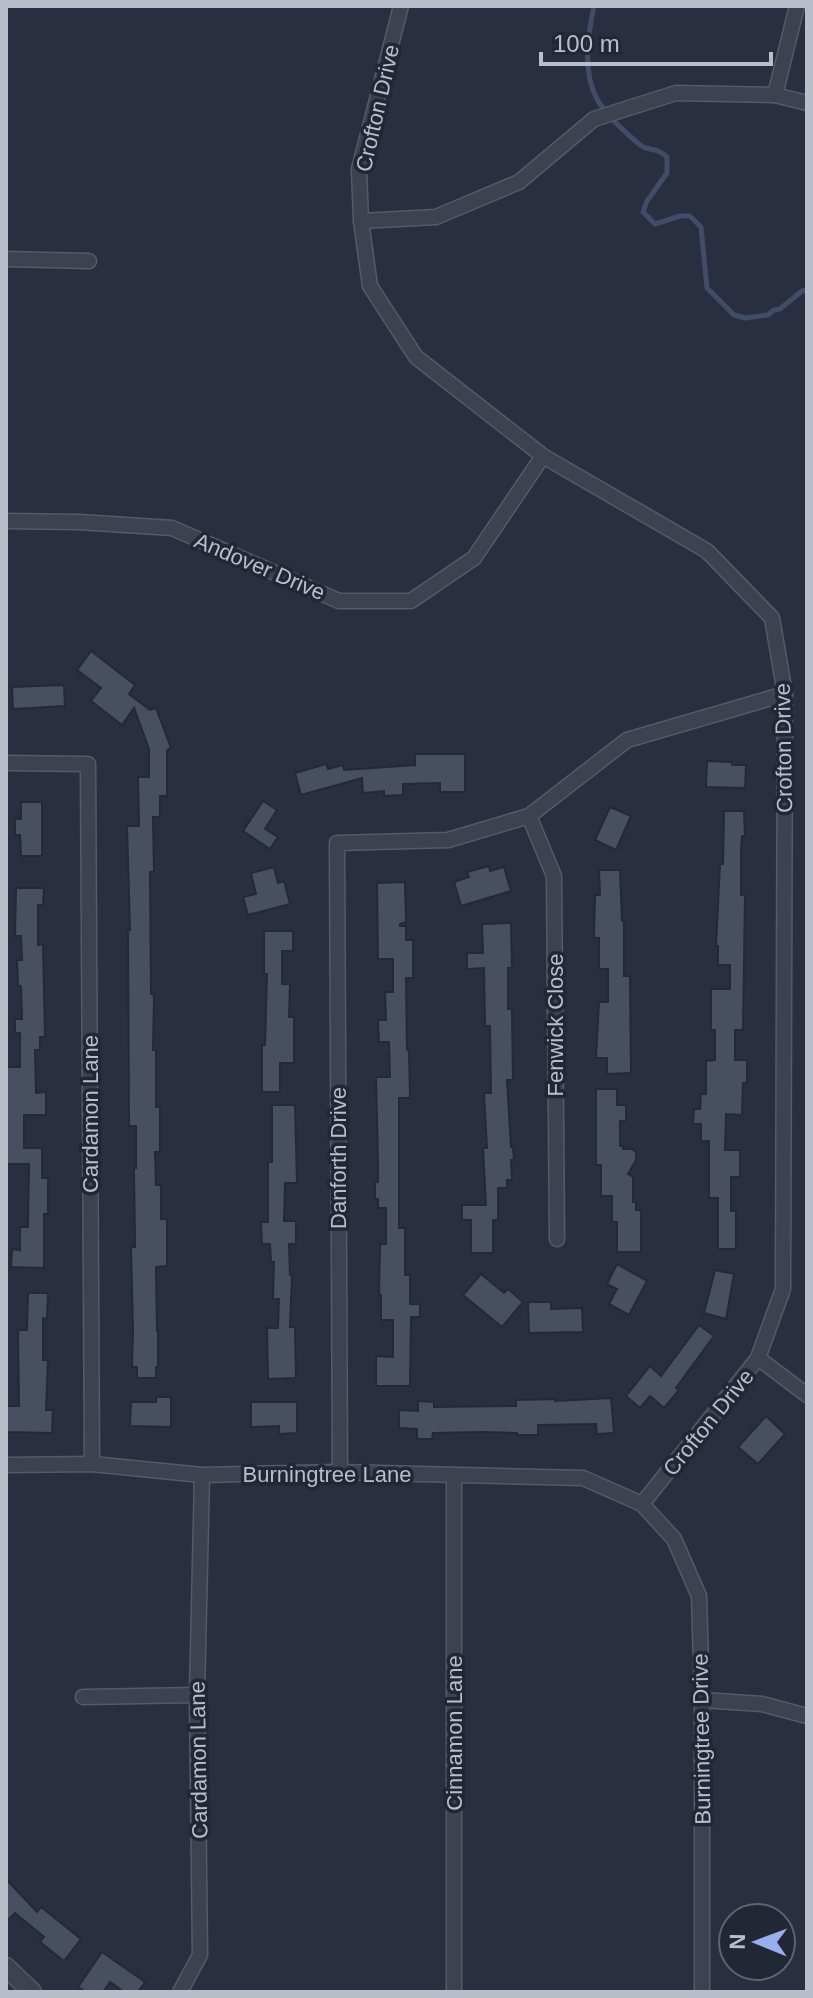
<svg xmlns="http://www.w3.org/2000/svg" width="813" height="1998" viewBox="0 0 813 1998" font-family="Helvetica,sans-serif">
  <style>
    .lines { fill: none; stroke-linecap: round; stroke-linejoin: round }
    .stream { stroke: #424c69; stroke-width: 5 }
    .building { fill: #484f61; stroke: #242937; stroke-width: 2 }
    .minor-casing { stroke: #555a67; stroke-width: 17 }
    .tertiary-casing { stroke: #555a67; stroke-width: 21 }
    .minor { stroke: #3d4250; stroke-width: 14 }
    .tertiary { stroke: #3d4250; stroke-width: 18 }
    .labels { text-anchor: middle; stroke-width: 7; stroke-linejoin: round; paint-order: stroke }
    .street-label { font-size: 22px; fill: #babeca; stroke: #212735 }
  </style>
  <rect width="100%" height="100%" fill="#292f40"/>
  <g class="lines">
    <path class="stream" d="M594,6C588,35 582,71 597,99C605,114 627,134 640,145C649,152 656,146 667,157V173L647,201L643,212L655,224L680,216H690L701,227L707,288L734,315L745,318L768,315L774,310L780,309L802,291L807,290"/>
  </g>
  <g class="building">
    <polygon points="91,651 135,685 129,694 150,710 156,708 171,748 167,750 167,796 160,796 160,817 153,817 154,872 150,872 151,994 154,994 153,1050 156,1050 156,1107 160,1107 160,1152 155,1152 156,1185 161,1185 161,1219 167,1219 167,1266 156,1267 157,1331 158,1331 158,1367 156,1367 156,1378 137,1378 137,1367 132,1367 133,1331 131,1247 135,1247 134,1168 136,1168 136,1126 129,1126 128,930 130,930 127,826 139,826 138,777 149,777 149,749 134,708 122,725 91,701 101,688 77,670"/>
    <polygon points="64,685 65,706 13,709 12,687"/>
    <polygon points="415,754 465,754 465,792 440,792 440,783 403,784 403,795 384,796 384,791 363,793 362,778 301,795 295,773 326,764 328,769 343,765 344,770 415,765"/>
    <polygon points="707,761 732,762 732,765 746,765 745,788 706,787"/>
    <polygon points="263,801 277,810 265,829 278,837 270,849 243,831"/>
    <polygon points="21,802 42,802 42,856 21,856 20,835 15,835 15,819 21,819"/>
    <polygon points="610,807 631,816 616,850 595,840"/>
    <polygon points="724,811 744,811 745,836 742,836 741,849 741,895 745,895 743,1030 735,1030 735,1060 747,1060 747,1083 743,1083 742,1115 726,1114 725,1150 740,1150 740,1177 731,1177 731,1211 736,1211 736,1249 718,1249 718,1198 709,1198 709,1141 701,1141 701,1124 693,1124 694,1109 700,1109 701,1094 706,1094 706,1061 715,1060 715,1030 711,1030 711,989 730,989 730,965 718,965 718,946 716,946 720,864 723,864"/>
    <polygon points="489,866 490,871 504,867 511,891 461,906 454,882 469,877 467,872"/>
    <polygon points="274,867 278,883 284,881 290,904 248,915 243,897 256,894 251,873"/>
    <polygon points="599,870 620,870 622,921 624,921 624,976 630,976 631,1073 607,1074 607,1058 596,1058 599,1002 608,1002 608,969 599,969 599,938 594,938 595,895 600,895"/>
    <polygon points="405,882 406,922 400,924 400,926 406,926 406,940 413,940 413,978 406,978 407,1050 409,1049 410,1098 399,1098 399,1228 405,1228 405,1275 410,1275 410,1304 420,1304 420,1317 411,1317 410,1386 376,1386 376,1356 393,1357 393,1320 381,1320 381,1295 379,1295 380,1244 386,1244 386,1208 378,1208 378,1199 375,1199 375,1182 378,1182 378,1162 376,1077 390,1077 389,1042 379,1042 378,1020 386,1020 385,992 393,992 393,959 378,959 377,883"/>
    <polygon points="16,888 44,888 43,905 38,905 38,945 43,944 45,1037 40,1037 40,1050 35,1050 36,1093 46,1092 46,1115 24,1115 24,1148 42,1148 42,1178 48,1178 48,1214 44,1214 44,1268 11,1267 12,1249 20,1250 20,1227 28,1227 29,1164 6,1164 6,1067 20,1067 20,1033 15,1033 15,1019 22,1019 21,986 18,986 17,960 22,960 21,936 15,936"/>
    <polygon points="511,923 512,968 508,968 508,1009 512,1009 513,1080 507,1080 511,1147 513,1147 514,1160 511,1160 512,1180 507,1180 507,1188 498,1188 498,1220 493,1220 493,1253 471,1253 471,1220 462,1220 462,1205 486,1205 483,1148 487,1148 484,1093 491,1093 490,1026 485,1026 484,968 467,969 467,953 483,953 482,924"/>
    <polygon points="264,931 293,931 293,951 282,951 282,984 290,984 289,1017 294,1017 294,1063 280,1063 280,1092 262,1092 262,1045 265,1045 267,974 264,974"/>
    <polygon points="596,1089 617,1089 617,1105 626,1105 626,1121 620,1121 620,1146 623,1146 623,1149 632,1149 636,1152 636,1160 628,1174 633,1177 633,1202 636,1202 636,1210 641,1210 641,1252 617,1252 617,1222 612,1222 612,1196 601,1196 601,1165 596,1165"/>
    <polygon points="272,1105 295,1105 297,1183 285,1183 284,1221 296,1221 296,1244 289,1244 290,1275 292,1275 290,1327 295,1327 296,1378 268,1379 267,1328 278,1328 279,1299 273,1299 274,1262 271,1262 270,1244 262,1244 261,1222 268,1222 268,1162 272,1162"/>
    <polygon points="617,1264 647,1281 629,1315 609,1304 617,1289 607,1284"/>
    <polygon points="715,1270 734,1274 726,1319 704,1313"/>
    <polygon points="481,1274 504,1293 508,1289 523,1302 502,1327 463,1295"/>
    <polygon points="28,1293 48,1293 47,1319 43,1318 43,1360 48,1360 46,1410 53,1410 52,1433 6,1432 6,1406 19,1406 18,1330 27,1330"/>
    <polygon points="528,1302 551,1302 551,1309 582,1308 583,1332 529,1333"/>
    <polygon points="699,1325 714,1336 676,1388 679,1390 664,1408 650,1396 640,1408 626,1396 650,1366 661,1376"/>
    <polygon points="156,1397 171,1397 171,1427 130,1426 131,1402 156,1402"/>
    <polygon points="611,1398 614,1433 597,1434 596,1424 538,1425 538,1435 517,1435 517,1433 483,1432 433,1433 432,1439 417,1439 417,1429 399,1428 399,1410 418,1411 418,1401 434,1402 434,1407 516,1406 516,1400 555,1399 555,1401"/>
    <polygon points="251,1402 297,1402 297,1433 279,1434 279,1426 251,1427"/>
    <polygon points="766,1416 785,1434 758,1464 738,1447"/>
    <polygon points="6,1879 37,1912 41,1907 81,1939 64,1961 40,1942 44,1937 15,1913 6,1922"/>
    <polygon points="102,1952 145,1982 138,1992 124,1992 110,1982 103,1992 86,1992 78,1987"/>
  </g>
  <g class="lines">
    <defs>
      <g id="minor">
        <polyline points="401,6 359,169 361,221 370,286 416,357 543,456 707,551 772,618 785,694 783,1289 758,1358 642,1504"/>
        <polyline points="775,95 797,6"/>
        <polyline points="361,221 436,217 519,182 594,119 676,93 775,95 807,103"/>
        <polyline points="6,259 89,261"/>
        <polyline points="6,521 79,522 172,528 339,601 411,601 474,558 543,456"/>
        <polyline points="6,763 88,764 92,1464"/>
        <polyline points="529,816 554,876 557,1239"/>
        <polyline points="758,1358 807,1395"/>
        <polyline points="6,1465 92,1464 202,1475 340,1472 583,1478 642,1504 674,1539 699,1596 702,1700 702,1992"/>
        <polyline points="340,1472 337,843 448,840 529,816 627,740 785,694"/>
        <polyline points="83,1697 197,1695"/>
        <polyline points="702,1700 762,1704 807,1716"/>
        <polyline points="180,1992 200,1955 197,1695 202,1475"/>
        <polyline points="454,1992 454,1475"/>
      </g>
      <polyline id="tertiary" points="6,1967 32,1992"/>
    </defs>
    <use href="#minor" class="minor-casing"/>
    <use href="#tertiary" class="tertiary-casing"/>
    <use href="#minor" class="minor"/>
    <use href="#tertiary" class="tertiary"/>
  </g>
  <g class="labels">
    <g class="street-label">
      <text transform="translate(377 108) rotate(-77)" y="8">Crofton Drive</text>
      <text transform="translate(260 566) rotate(23)" y="8">Andover Drive</text>
      <text transform="translate(783 748) rotate(-91)" y="8">Crofton Drive</text>
      <text transform="translate(555 1025) rotate(-90)" y="8">Fenwick Close</text>
      <text transform="translate(90 1114) rotate(-90)" y="8">Cardamon Lane</text>
      <text transform="translate(338 1158) rotate(-90)" y="8">Danforth Drive</text>
      <text transform="translate(708 1422) rotate(-51)" y="8">Crofton Drive</text>
      <text x="327" y="1482">Burningtree Lane</text>
      <text transform="translate(454 1733) rotate(-90)" y="8">Cinnamon Lane</text>
      <text transform="translate(701 1739) rotate(-91)" y="8">Burningtree Drive</text>
      <text transform="translate(198 1760) rotate(-91)" y="8">Cardamon Lane</text>
    </g>
  </g>
  <rect width="813" height="1998" fill="none" stroke="#babeca" stroke-width="16"/>
  <g transform="translate(757 1942) rotate(271)"><circle r="38" fill="#212735" stroke="#5e6371" stroke-width="2"/>
  <path d="M0-6L14 30L0 20L-14 30Z" fill="#99aeef"/>
  <text y="-12" font-size="22" font-weight="bold" text-anchor="middle" fill="#babeca">N</text>
  </g>
  <path d="M541 52v12h230v-12" fill="none" stroke="#babeca" stroke-width="4"/>
  <text x="553" y="52" font-size="24" fill="#babeca" stroke="#212735" stroke-width="6" paint-order="stroke">100 m</text>
</svg>
